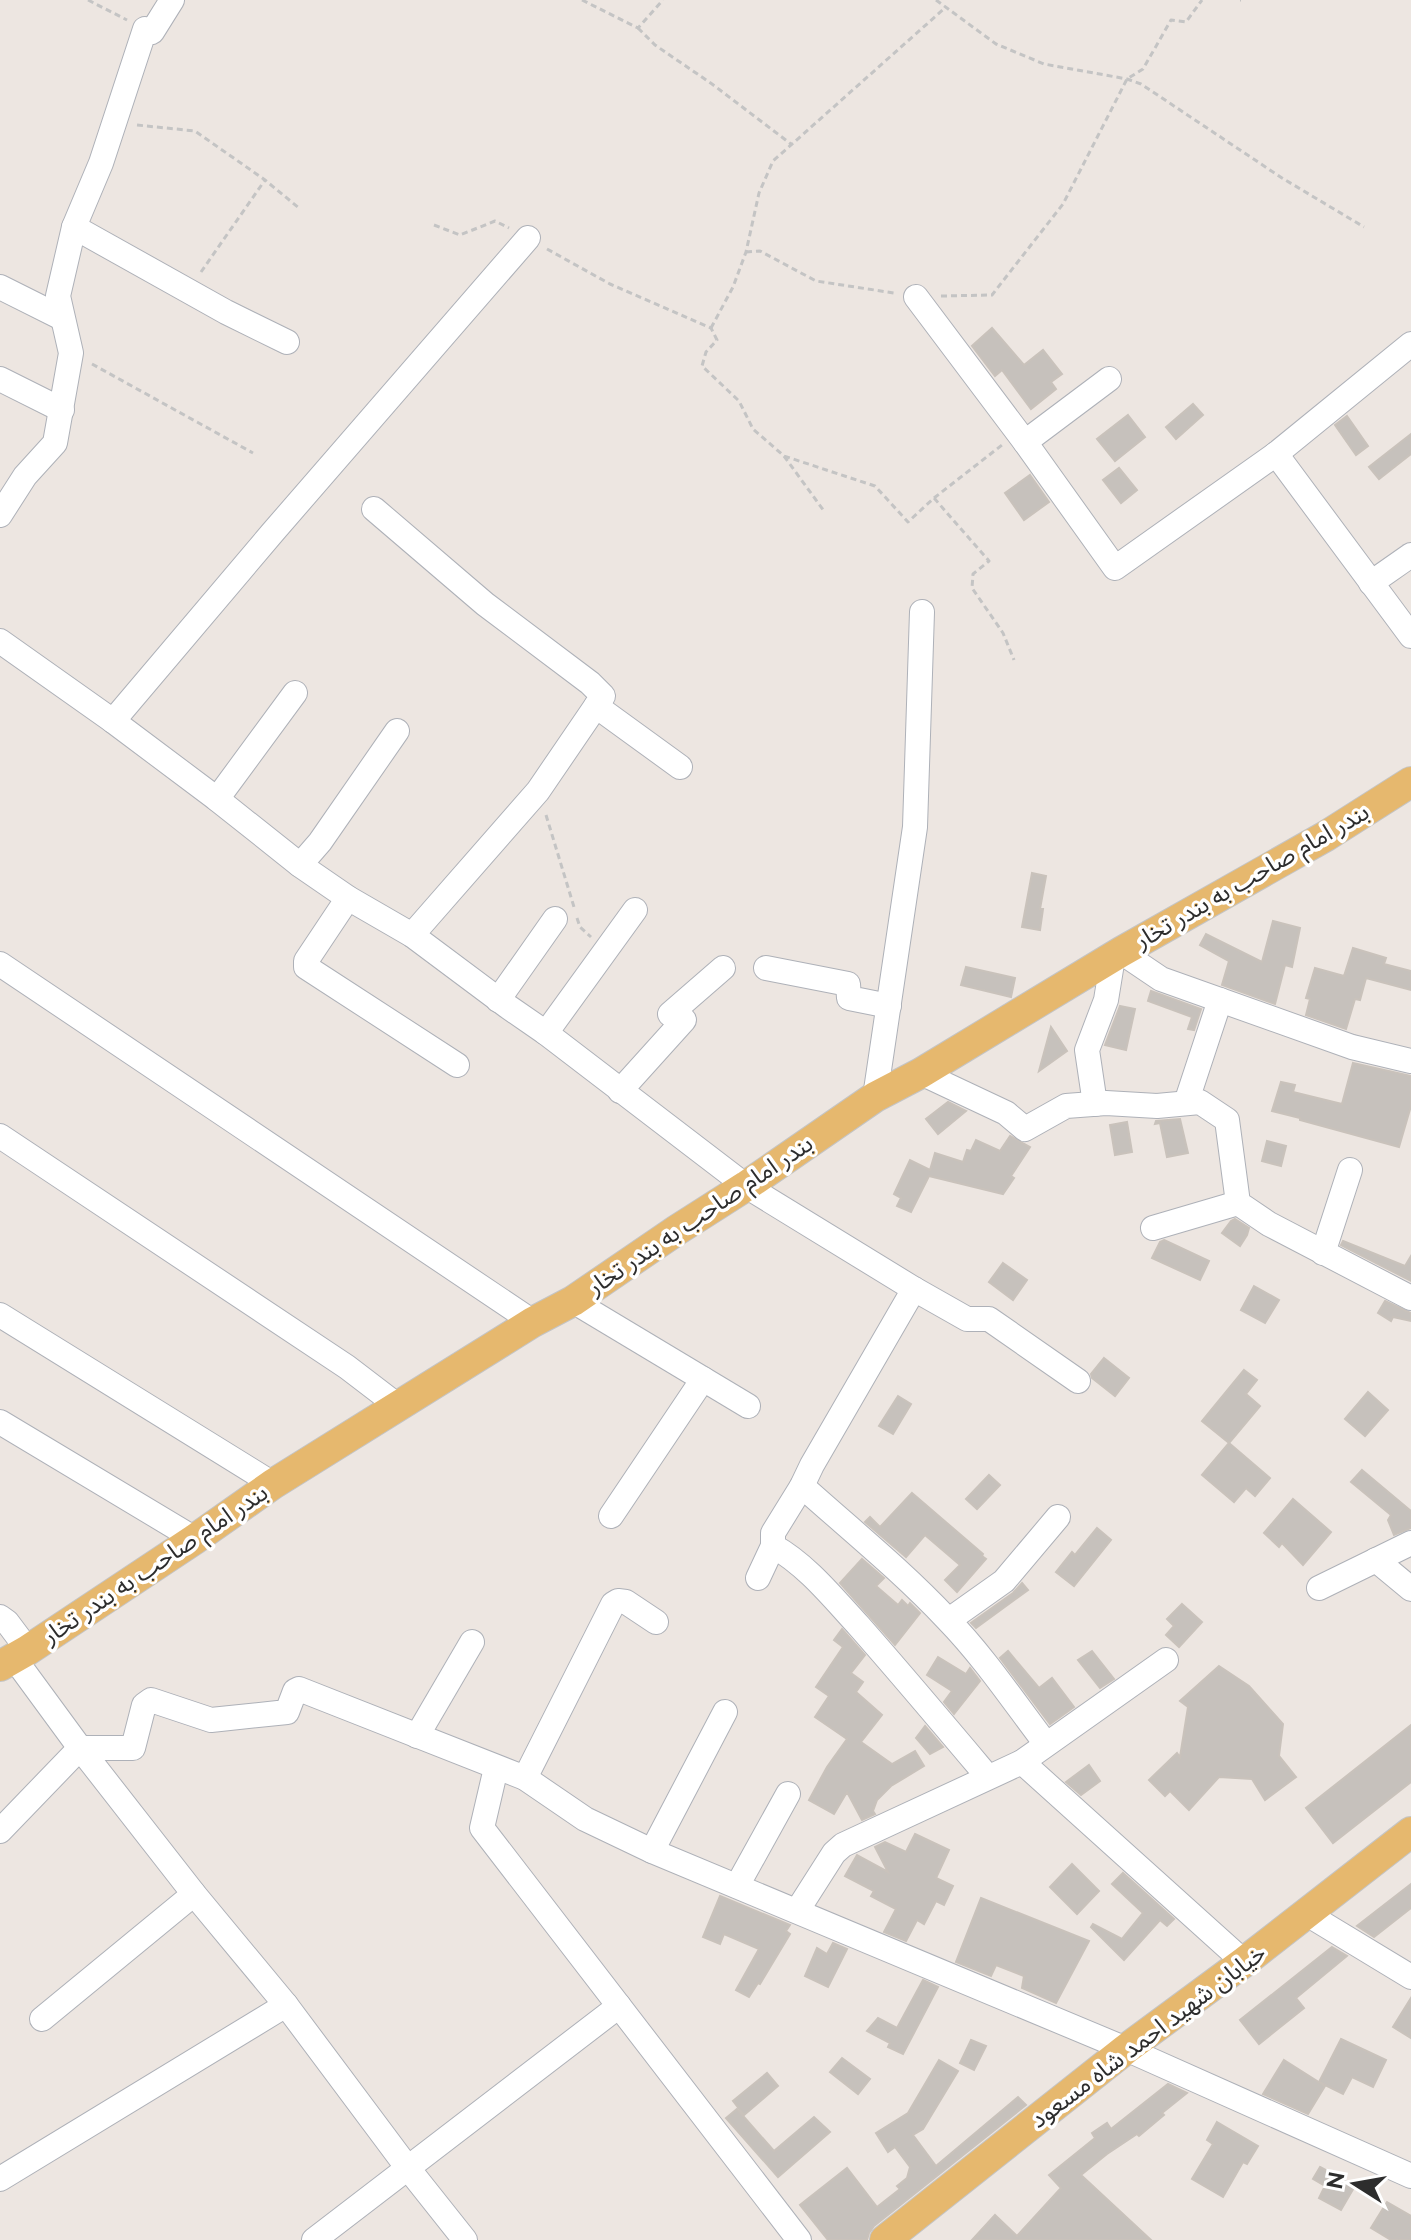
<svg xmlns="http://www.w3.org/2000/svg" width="1411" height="2240" viewBox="0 0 1411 2240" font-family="Raleway,'Noto Sans Arabic',sans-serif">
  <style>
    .building { fill: #c6c1bc; stroke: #c9c2bb; stroke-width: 2 }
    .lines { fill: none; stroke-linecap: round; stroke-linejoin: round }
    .minor-casing { stroke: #aeb1b8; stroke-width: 26 }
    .major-casing { stroke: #c4c4c4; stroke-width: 32 }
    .path { stroke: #c4c4c4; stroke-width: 3; stroke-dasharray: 6 4; stroke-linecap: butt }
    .minor { stroke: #fff; stroke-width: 24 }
    .major { stroke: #e6b86e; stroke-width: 30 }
    .labels { text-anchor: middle; stroke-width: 7; stroke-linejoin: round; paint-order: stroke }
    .street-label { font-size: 24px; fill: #2d2d2d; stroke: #fff }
  </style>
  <rect width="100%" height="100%" fill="#ede6e1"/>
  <g class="building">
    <polygon points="992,328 1024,365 1043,350 1062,374 1051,382 1056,389 1031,409 1002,370 995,376 972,346"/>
    <polygon points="1193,404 1203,415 1176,439 1166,427"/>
    <polygon points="1128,415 1145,437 1115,461 1097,439"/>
    <polygon points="1347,416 1368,446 1356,455 1335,425"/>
    <polygon points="1411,434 1411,454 1379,479 1369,467"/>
    <polygon points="1119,468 1137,490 1121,503 1103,480"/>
    <polygon points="1030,475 1049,502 1024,520 1005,493"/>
    <polygon points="1032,873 1046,876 1040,909 1043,909 1040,930 1022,927"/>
    <polygon points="1273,921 1300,928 1292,967 1285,965 1275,1004 1222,985 1229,961 1200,945 1206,934 1262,962"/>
    <polygon points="1353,948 1386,958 1384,964 1411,971 1411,990 1366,978 1360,1000 1355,999 1346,1029 1306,1015 1310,999 1306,998 1315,968 1344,976"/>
    <polygon points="966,967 1015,978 1011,997 961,985"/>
    <polygon points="1151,991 1201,1009 1194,1030 1188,1029 1192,1017 1148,1001"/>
    <polygon points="1120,1006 1135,1009 1126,1050 1105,1045"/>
    <polygon points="1051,1027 1067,1051 1039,1071"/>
    <polygon points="1353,1063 1411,1076 1411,1106 1399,1147 1300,1120 1300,1118 1272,1111 1281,1082 1295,1085 1293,1092 1342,1104"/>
    <polygon points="948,1102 966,1111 938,1134 926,1119"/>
    <polygon points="1180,1119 1188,1153 1167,1157 1160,1123 1155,1124 1156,1121"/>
    <polygon points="1127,1122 1132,1152 1115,1155 1110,1125"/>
    <polygon points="1010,1136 1030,1147 1011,1176 1014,1178 1003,1194 929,1176 911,1212 897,1206 901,1198 894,1194 910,1160 930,1170 935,1153 963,1162 967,1150 971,1151 976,1140 1000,1151"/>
    <polygon points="1267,1141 1286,1146 1281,1166 1262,1161"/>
    <polygon points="1235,1219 1249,1228 1247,1235 1240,1246 1222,1233 1231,1221"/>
    <polygon points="1164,1240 1209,1261 1200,1280 1152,1258 1160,1242"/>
    <polygon points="1343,1241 1405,1266 1411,1256 1411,1281 1341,1245"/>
    <polygon points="1003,1263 1027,1280 1013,1300 989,1282"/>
    <polygon points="1254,1286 1279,1300 1265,1323 1241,1310"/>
    <polygon points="1385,1301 1411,1313 1411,1321 1393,1317 1391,1321 1378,1313"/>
    <polygon points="1104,1358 1129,1378 1115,1396 1092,1378 1091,1374"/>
    <polygon points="1244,1370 1257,1380 1246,1394 1260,1406 1229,1443 1270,1478 1255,1496 1246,1488 1234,1502 1202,1475 1229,1443 1202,1421"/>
    <polygon points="1368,1392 1388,1410 1365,1436 1345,1419"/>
    <polygon points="898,1396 911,1404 893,1434 879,1426"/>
    <polygon points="1362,1470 1411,1511 1411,1528 1394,1535 1388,1520 1391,1515 1351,1482"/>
    <polygon points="989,1475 1000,1485 977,1509 966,1499"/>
    <polygon points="912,1493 983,1554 982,1556 986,1559 957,1592 945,1580 960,1565 925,1535 906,1557 865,1522 870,1517 880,1527"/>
    <polygon points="1293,1499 1331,1532 1303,1565 1282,1543 1279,1547 1264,1533"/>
    <polygon points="1097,1528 1111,1540 1074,1586 1056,1572 1072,1552 1075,1555"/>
    <polygon points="862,1559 884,1578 876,1586 898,1605 902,1600 908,1606 910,1603 920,1613 895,1645 840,1583"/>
    <polygon points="1022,1583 1028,1590 976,1628 971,1623 1013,1593"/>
    <polygon points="1182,1604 1202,1622 1179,1647 1166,1635 1174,1626 1167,1619"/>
    <polygon points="842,1629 865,1655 851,1673 863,1682 856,1692 882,1715 861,1742 892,1764 915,1751 924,1766 891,1786 877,1800 873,1811 875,1814 862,1820 847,1792 834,1814 809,1800 827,1767 847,1739 815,1717 829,1696 816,1687 843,1647 834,1640"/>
    <polygon points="1008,1651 1039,1688 1052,1678 1074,1707 1050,1724 1000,1658"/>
    <polygon points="1092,1651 1114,1679 1100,1688 1078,1660"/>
    <polygon points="938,1657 966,1674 970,1668 980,1681 954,1714 944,1702 952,1691 927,1675"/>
    <polygon points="1219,1666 1249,1686 1283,1724 1279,1756 1296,1777 1265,1800 1252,1779 1219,1777 1189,1810 1170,1791 1165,1796 1149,1780 1177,1753 1180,1757 1188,1707 1180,1701"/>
    <polygon points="1411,1725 1411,1782 1333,1843 1306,1808"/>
    <polygon points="925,1726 943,1747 930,1754 916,1738"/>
    <polygon points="1089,1765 1100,1781 1081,1795 1066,1782"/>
    <polygon points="915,1834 949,1850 936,1878 953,1886 944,1905 936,1901 924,1924 917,1920 906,1941 884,1932 896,1909 871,1896 874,1891 845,1876 857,1855 888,1872 875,1847 885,1842 906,1852"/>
    <polygon points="1072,1864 1099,1891 1077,1914 1050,1887"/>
    <polygon points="1123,1873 1174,1919 1167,1926 1160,1920 1124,1960 1091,1927 1093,1924 1122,1939 1143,1913 1112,1884"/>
    <polygon points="1411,1884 1411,1908 1374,1937 1357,1926"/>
    <polygon points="720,1896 790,1925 786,1931 790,1934 760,1984 758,1983 749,1997 736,1990 759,1949 724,1934 720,1944 703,1937"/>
    <polygon points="981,1898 1089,1941 1056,2003 1022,1988 1024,1976 996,1965 991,1976 956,1962"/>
    <polygon points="833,1943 847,1949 828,1987 805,1976 817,1948 827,1954"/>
    <polygon points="1332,1947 1347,1956 1296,1998 1304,2008 1259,2044 1240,2020"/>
    <polygon points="923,1980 938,1987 903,2054 888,2047 890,2043 867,2031 878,2018 897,2028"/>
    <polygon points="1411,1998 1411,2038 1393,2027"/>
    <polygon points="1341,2039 1386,2060 1373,2087 1352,2077 1343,2094 1319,2082"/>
    <polygon points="971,2040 986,2046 974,2070 960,2063"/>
    <polygon points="842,2058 870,2079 858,2094 830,2072"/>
    <polygon points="939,2060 958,2071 923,2129 913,2135 936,2166 1018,2097 1026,2105 874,2226 869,2233 867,2240 828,2240 800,2205 847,2168 877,2207 900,2189 897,2186 907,2178 910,2167 895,2147 888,2152 876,2133 908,2113"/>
    <polygon points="1284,2060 1325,2086 1308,2114 1263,2094"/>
    <polygon points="767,2073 778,2086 744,2115 733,2101"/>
    <polygon points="1168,2084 1187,2093 1162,2113 1164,2115 1139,2136 1137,2134 1107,2154 1081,2175 1151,2240 972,2240 995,2215 1017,2236 1061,2188 1049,2175 1095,2138 1092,2133 1107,2123 1111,2129"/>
    <polygon points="737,2109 774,2151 814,2117 830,2132 778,2177 726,2118"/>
    <polygon points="1217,2122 1258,2146 1247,2164 1243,2162 1223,2197 1192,2179 1213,2144 1207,2140"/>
    <polygon points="1320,2167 1355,2186 1341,2210 1319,2198 1325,2186 1313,2179"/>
    <polygon points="1387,2202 1411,2216 1411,2240 1391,2240 1371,2228"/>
  </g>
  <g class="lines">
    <defs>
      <g id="minor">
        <polyline points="74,227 226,312 287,342"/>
        <polyline points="0,287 62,318"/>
        <polyline points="916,297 1025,442 1115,568 1276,454 1411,344"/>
        <polyline points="0,379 62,410"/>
        <polyline points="1025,442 1109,379"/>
        <polyline points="1276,454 1411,636"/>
        <polyline points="374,509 485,604 590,683 603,696 596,706"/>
        <polyline points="0,515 25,476 55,443 71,353 58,296 74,227 101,163 145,29 152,32 172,0"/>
        <polyline points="1371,583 1411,555"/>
        <polyline points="0,641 113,721 217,799 300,865 348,898 412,935 507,1006 546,1033 746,1186 914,1289 967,1319 989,1319 1078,1381"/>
        <polyline points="113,721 273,532 528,238"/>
        <polyline points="217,799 295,693"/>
        <polyline points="300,865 320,842 397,731"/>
        <polyline points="348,898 306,961 306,967 457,1065"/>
        <polyline points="412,935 538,791 596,706 680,767"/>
        <polyline points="1121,952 1161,979 1352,1047 1411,1061"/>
        <polyline points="0,964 533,1322"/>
        <polyline points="766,968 848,984 849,998 889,1006"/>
        <polyline points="498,1000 555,919"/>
        <polyline points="546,1033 635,910"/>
        <polyline points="921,1073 1006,1113 1025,1129 1066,1106 1106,1103 1157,1106 1200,1102 1227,1120 1238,1203 1269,1224 1411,1298"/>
        <polyline points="620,1091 684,1020 670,1014 723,968"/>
        <polyline points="875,1097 915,827 922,612"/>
        <polyline points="1186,1103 1220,1000"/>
        <polyline points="1095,1104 1087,1050 1106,1000 1113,957"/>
        <polyline points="0,1136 347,1367 398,1406"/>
        <polyline points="1153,1228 1238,1203"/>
        <polyline points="1323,1253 1350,1170"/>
        <polyline points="573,1301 748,1406"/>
        <polyline points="0,1315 273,1484"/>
        <polyline points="0,1422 195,1539"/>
        <path d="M802,1486C851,1530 902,1571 947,1619C984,1657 1014,1702 1046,1744"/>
        <polyline points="611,1516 703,1379"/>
        <path d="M773,1546C807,1565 833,1598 859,1626C903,1676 945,1726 988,1777"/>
        <polyline points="1376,1560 1411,1589"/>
        <polyline points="758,1578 773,1546 773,1533 802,1486 812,1465 914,1289"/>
        <polyline points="1319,1588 1411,1543"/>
        <polyline points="0,1617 7,1622 28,1650"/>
        <polyline points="949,1620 1004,1581 1058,1517"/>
        <polyline points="14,1658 80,1748 194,1894 286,2005 407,2167 465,2240"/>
        <polyline points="417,1736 472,1642"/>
        <polyline points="1022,1762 1244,1962"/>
        <polyline points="496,1768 482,1828 799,2240"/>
        <polyline points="525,1778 613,1604 618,1601 626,1602 656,1622"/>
        <polyline points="0,1831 80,1748 133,1748 144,1705 151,1700 211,1720 287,1712 295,1691 299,1689 525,1778 585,1819 652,1851 1126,2049 1411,2176"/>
        <polyline points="652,1851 725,1712"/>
        <polyline points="737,1886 788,1794"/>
        <polyline points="797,1911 834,1853 843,1845 1022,1762 1166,1660"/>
        <polyline points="1307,1914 1411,1977"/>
        <polyline points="42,2019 194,1894"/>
        <polyline points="0,2179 286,2005"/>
        <polyline points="314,2240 619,2006"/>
      </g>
      <g id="major">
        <polyline points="0,1666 28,1650 195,1539 273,1484 533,1322 573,1301 677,1230 746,1186 875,1097 921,1073 1121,952 1326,836 1411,782"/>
        <polyline points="885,2240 1126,2049 1244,1962 1411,1832"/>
      </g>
    </defs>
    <use href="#minor" class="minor-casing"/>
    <use href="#major" class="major-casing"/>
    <g class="path">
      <polyline points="88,0 127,20"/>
      <polyline points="582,0 638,28 663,0"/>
      <polyline points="936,0 996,44 1044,64 1127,79 1141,84 1282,178 1364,227"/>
      <polyline points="1240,0 1241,0"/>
      <polyline points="638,28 655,45 712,84 791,144"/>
      <polyline points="137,125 195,131 265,180 299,208"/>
      <polyline points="434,225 460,235 495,221 509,228"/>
      <polyline points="547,249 610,284 711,328 717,340 706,352 702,366 739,401 753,429 784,456 875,486 908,522 934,498 989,561 973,574 972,588 1003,633 1014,660"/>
      <polyline points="746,252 760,251 816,281 894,293"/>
      <polyline points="201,272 265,180"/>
      <polyline points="941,296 992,295 1063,204 1127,79 1143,69 1171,20 1186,22 1202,0"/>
      <polyline points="711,328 733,287 746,252 759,193 773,161 946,7"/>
      <polyline points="92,364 253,453"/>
      <polyline points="784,456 824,511"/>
      <polyline points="934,498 1002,445"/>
      <polyline points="546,815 574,907"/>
      <polyline points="577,918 580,927 591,937"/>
    </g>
    <use href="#minor" class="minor"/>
    <use href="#major" class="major"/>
  </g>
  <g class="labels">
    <g class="street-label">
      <text transform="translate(1252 876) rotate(-30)" y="8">بندر امام صاحب به بندر تخار</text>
      <text transform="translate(700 1215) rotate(-34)" y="8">بندر امام صاحب به بندر تخار</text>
      <text transform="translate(155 1564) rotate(-34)" y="8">بندر امام صاحب به بندر تخار</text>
      <text transform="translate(1148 2036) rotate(-37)" y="8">خیابان شهید احمد شاه مسعود</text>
    </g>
  </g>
  <g transform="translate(1355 2184) rotate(281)" stroke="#ffffff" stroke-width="6" paint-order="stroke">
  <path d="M0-6L14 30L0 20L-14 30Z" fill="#2d2d2d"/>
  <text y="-12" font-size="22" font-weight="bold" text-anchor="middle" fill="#2d2d2d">N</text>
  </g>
</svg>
